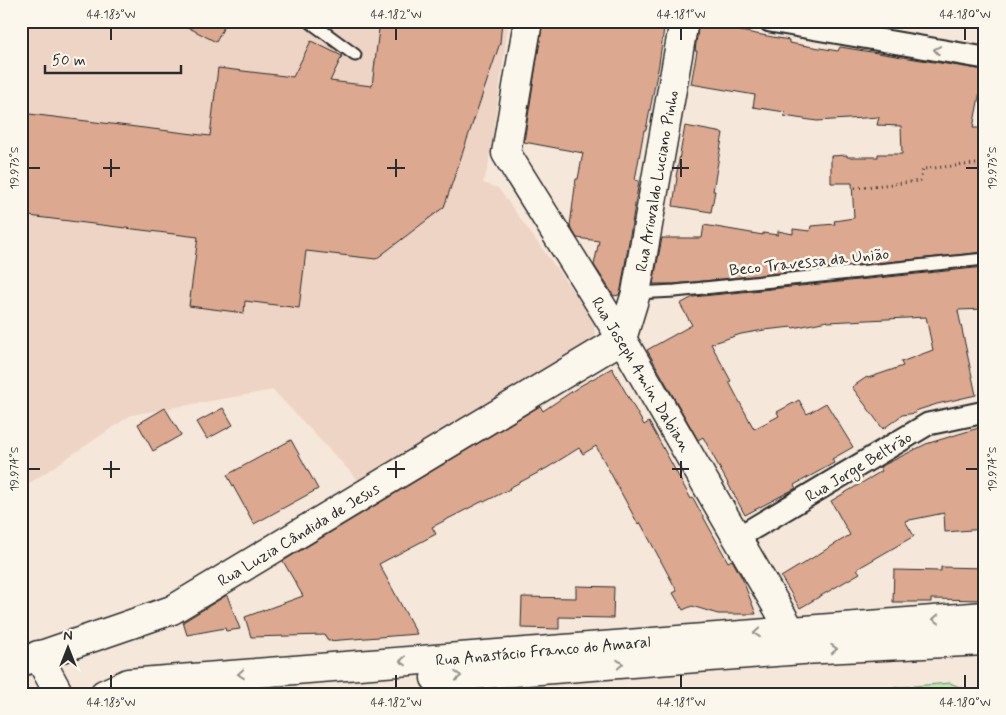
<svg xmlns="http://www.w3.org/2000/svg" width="1006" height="715" viewBox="0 0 1006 715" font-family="Mynerve,sans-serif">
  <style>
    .built { fill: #eed4c4 }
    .green { fill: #b6e8a9; stroke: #708a6a }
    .building { fill: #dca990; stroke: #2b2b2b }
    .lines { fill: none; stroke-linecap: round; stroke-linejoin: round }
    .lane-casing { stroke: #2b2b2b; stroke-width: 15 }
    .street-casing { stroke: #2b2b2b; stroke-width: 25 }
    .secondary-casing { stroke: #2b2b2b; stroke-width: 31 }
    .path { stroke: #2b2b2b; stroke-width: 3; stroke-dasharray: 1 4; stroke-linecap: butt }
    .lane { stroke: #fbf7ec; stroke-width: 11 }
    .street { stroke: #fbf7ec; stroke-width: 21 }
    .secondary { stroke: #fbf7ec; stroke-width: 28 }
    .oneway { stroke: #93918c }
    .ticks { fill: none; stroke: #2b2b2b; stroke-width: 2 }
    .labels { text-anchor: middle; stroke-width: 5; stroke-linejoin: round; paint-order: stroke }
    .street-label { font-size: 16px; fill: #2b2b2b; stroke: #fbf7ec }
    .neatline { fill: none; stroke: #2b2b2b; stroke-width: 2 }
    .ticks-label { font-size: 12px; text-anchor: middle; fill: #2b2b2b }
  </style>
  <rect width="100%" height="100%" fill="#f5e7da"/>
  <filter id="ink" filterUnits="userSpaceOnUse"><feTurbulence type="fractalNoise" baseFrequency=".02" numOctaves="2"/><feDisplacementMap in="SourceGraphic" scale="10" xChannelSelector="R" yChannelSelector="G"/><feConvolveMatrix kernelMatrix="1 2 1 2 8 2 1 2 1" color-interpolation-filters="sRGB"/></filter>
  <g filter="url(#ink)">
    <polygon class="built" points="21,21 509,21 488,167 483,183 498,188 594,320 595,340 360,482 273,390 131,415 21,489"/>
    <polygon class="green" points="950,683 972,692 974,694 817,694"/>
    <g class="building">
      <polygon points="176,21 227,21 216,42"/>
      <polygon points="380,21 502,21 500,43 444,207 376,259 306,251 299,308 245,301 244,313 189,306 198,237 21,215 21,113 210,136 218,68 293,77 311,41 342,56 330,81 372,86"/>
      <polygon points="543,21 665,21 659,64 646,130 644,130 635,180 639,181 621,289 619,295 614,296 594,265 599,241 577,238 570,226 576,179 578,179 583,153 524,142"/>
      <polygon points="699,21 729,26 729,29 789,40 789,43 838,51 840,47 984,70 973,128 985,128 985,252 674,284 653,284 662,238 702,238 704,225 763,235 763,233 778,235 778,231 793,234 793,229 810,231 811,226 835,224 834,221 854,218 852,183 831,183 831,156 847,155 847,157 878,157 878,154 902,154 901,126 877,125 879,117 817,121 784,116 785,112 753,107 755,95 691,84 697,51 695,51"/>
      <polygon points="685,126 723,133 713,191 715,191 711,212 673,206 677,178 676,177"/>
      <polygon points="985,267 985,309 958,310 958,311 976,395 937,404 915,411 916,413 902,415 883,429 852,387 867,377 868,378 903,366 901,362 933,350 926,317 828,322 827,321 793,328 792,327 764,330 741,334 711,344 731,381 729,382 754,429 779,416 777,412 799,400 807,414 826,403 853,447 832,459 834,463 794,485 796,488 745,515 703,437 698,440 647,350 692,325 680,304 693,297"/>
      <polygon points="612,368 644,425 649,422 691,499 693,498 728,562 732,560 742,578 756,614 718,614 692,606 683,610 673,593 677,591 640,522 638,524 596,446 583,454 579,448 547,468 509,488 510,489 484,502 483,501 432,527 436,534 379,564 417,634 328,641 325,635 251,637 245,617 303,596 283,561 540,406 543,411 580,386"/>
      <polygon points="165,408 181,435 153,451 138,424"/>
      <polygon points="223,408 233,425 207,439 197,422"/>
      <polygon points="985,426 985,529 945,532 944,513 905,521 914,536 857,569 860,573 800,608 781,577 850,535 831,501 882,471 880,467 926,444"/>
      <polygon points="291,440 318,489 254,524 227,475"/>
      <polygon points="941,567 985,568 985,600 931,599 931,602 893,602 894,570 941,571"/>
      <polygon points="576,586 614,587 613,618 559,617 559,629 521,628 522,597 576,598"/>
      <polygon points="227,595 240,629 226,631 225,628 187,635 183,622"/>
    </g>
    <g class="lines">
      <defs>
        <g id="lane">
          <polyline points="309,21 355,55"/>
          <polyline points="636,293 675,291 985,259"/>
        </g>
        <g id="street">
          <polyline points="770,21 985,58"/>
          <polyline points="737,538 928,424 985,412"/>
        </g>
        <g id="secondary">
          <polyline points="528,21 506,153 622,339 798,643"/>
          <polyline points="38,655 59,694"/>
          <polyline points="21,662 172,610 622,339 636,293 684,21"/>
          <polyline points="435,678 802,650 985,641"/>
          <polyline points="104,694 128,683 985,616"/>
        </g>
      </defs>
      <use href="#lane" class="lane-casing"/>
      <use href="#street" class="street-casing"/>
      <use href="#secondary" class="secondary-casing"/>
      <polyline class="path" points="855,188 920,181 923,169 985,163"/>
      <use href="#lane" class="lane"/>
      <use href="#street" class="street"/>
      <use href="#secondary" class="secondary"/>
    </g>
    <defs><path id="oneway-chevron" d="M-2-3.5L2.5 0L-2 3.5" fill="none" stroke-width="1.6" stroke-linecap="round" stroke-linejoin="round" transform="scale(1.25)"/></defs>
    <g class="oneway">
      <use href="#oneway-chevron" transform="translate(937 50) rotate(-170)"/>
      <use href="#oneway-chevron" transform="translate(936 619) rotate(176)"/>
      <use href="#oneway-chevron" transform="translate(757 633) rotate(175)"/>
      <use href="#oneway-chevron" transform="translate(834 649) rotate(-3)"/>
      <use href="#oneway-chevron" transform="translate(403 661) rotate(175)"/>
      <use href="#oneway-chevron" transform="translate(620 664) rotate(-4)"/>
      <use href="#oneway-chevron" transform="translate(241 674) rotate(175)"/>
      <use href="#oneway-chevron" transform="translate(458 676) rotate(-4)"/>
    </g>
  </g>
  <path class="ticks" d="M111,28V40M396,28V40M681,28V40M965,28V40M111,159V177M396,159V177M681,159V177M28,168H40M103,168H120M387,168H405M672,168H689M966,168H978M111,461V478M396,461V478M681,461V478M28,469H40M103,469H120M387,469H405M672,469H689M966,469H978M111,675V688M396,675V688M681,675V688M965,675V688"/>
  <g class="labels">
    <g class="street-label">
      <text transform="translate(656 181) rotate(-80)" y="6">Rua Ariovaldo Luciano Pinho</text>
      <text transform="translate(809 261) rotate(-6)" y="6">Beco Travessa da União</text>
      <text transform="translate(642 374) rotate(59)" y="6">Rua Joseph Amin Dabian</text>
      <text transform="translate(858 466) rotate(-31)" y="6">Rua Jorge Beltrão</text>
      <text transform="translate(298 534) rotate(-31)" y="6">Rua Luzia Cândida de Jesus</text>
      <text transform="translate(543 650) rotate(-5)" y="6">Rua Anastácio Franco do Amaral</text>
    </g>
  </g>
  <rect width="1006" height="715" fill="none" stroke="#fbf7ec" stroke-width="55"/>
  <g transform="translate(68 648)" stroke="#fbf7ec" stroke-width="4" paint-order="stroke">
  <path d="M0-4L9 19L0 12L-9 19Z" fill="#2b2b2b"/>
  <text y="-8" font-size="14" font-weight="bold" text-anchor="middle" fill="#2b2b2b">N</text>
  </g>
  <path d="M45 65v8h136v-8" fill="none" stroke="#2b2b2b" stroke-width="2.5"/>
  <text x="52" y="65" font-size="15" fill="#2b2b2b" stroke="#fbf7ec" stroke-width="4" paint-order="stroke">50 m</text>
  <rect x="28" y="28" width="950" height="660" class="neatline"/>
  <g class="ticks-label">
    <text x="111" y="18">44.183°W</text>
    <text x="396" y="18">44.182°W</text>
    <text x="681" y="18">44.181°W</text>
    <text x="965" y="18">44.180°W</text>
    <text transform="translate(14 168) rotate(-90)" y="4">19.973°S</text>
    <text transform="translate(992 168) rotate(-90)" y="4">19.973°S</text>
    <text transform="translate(14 469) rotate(-90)" y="4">19.974°S</text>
    <text transform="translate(992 469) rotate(-90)" y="4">19.974°S</text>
    <text x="111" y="706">44.183°W</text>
    <text x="396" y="706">44.182°W</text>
    <text x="681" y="706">44.181°W</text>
    <text x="965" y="706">44.180°W</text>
  </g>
</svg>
